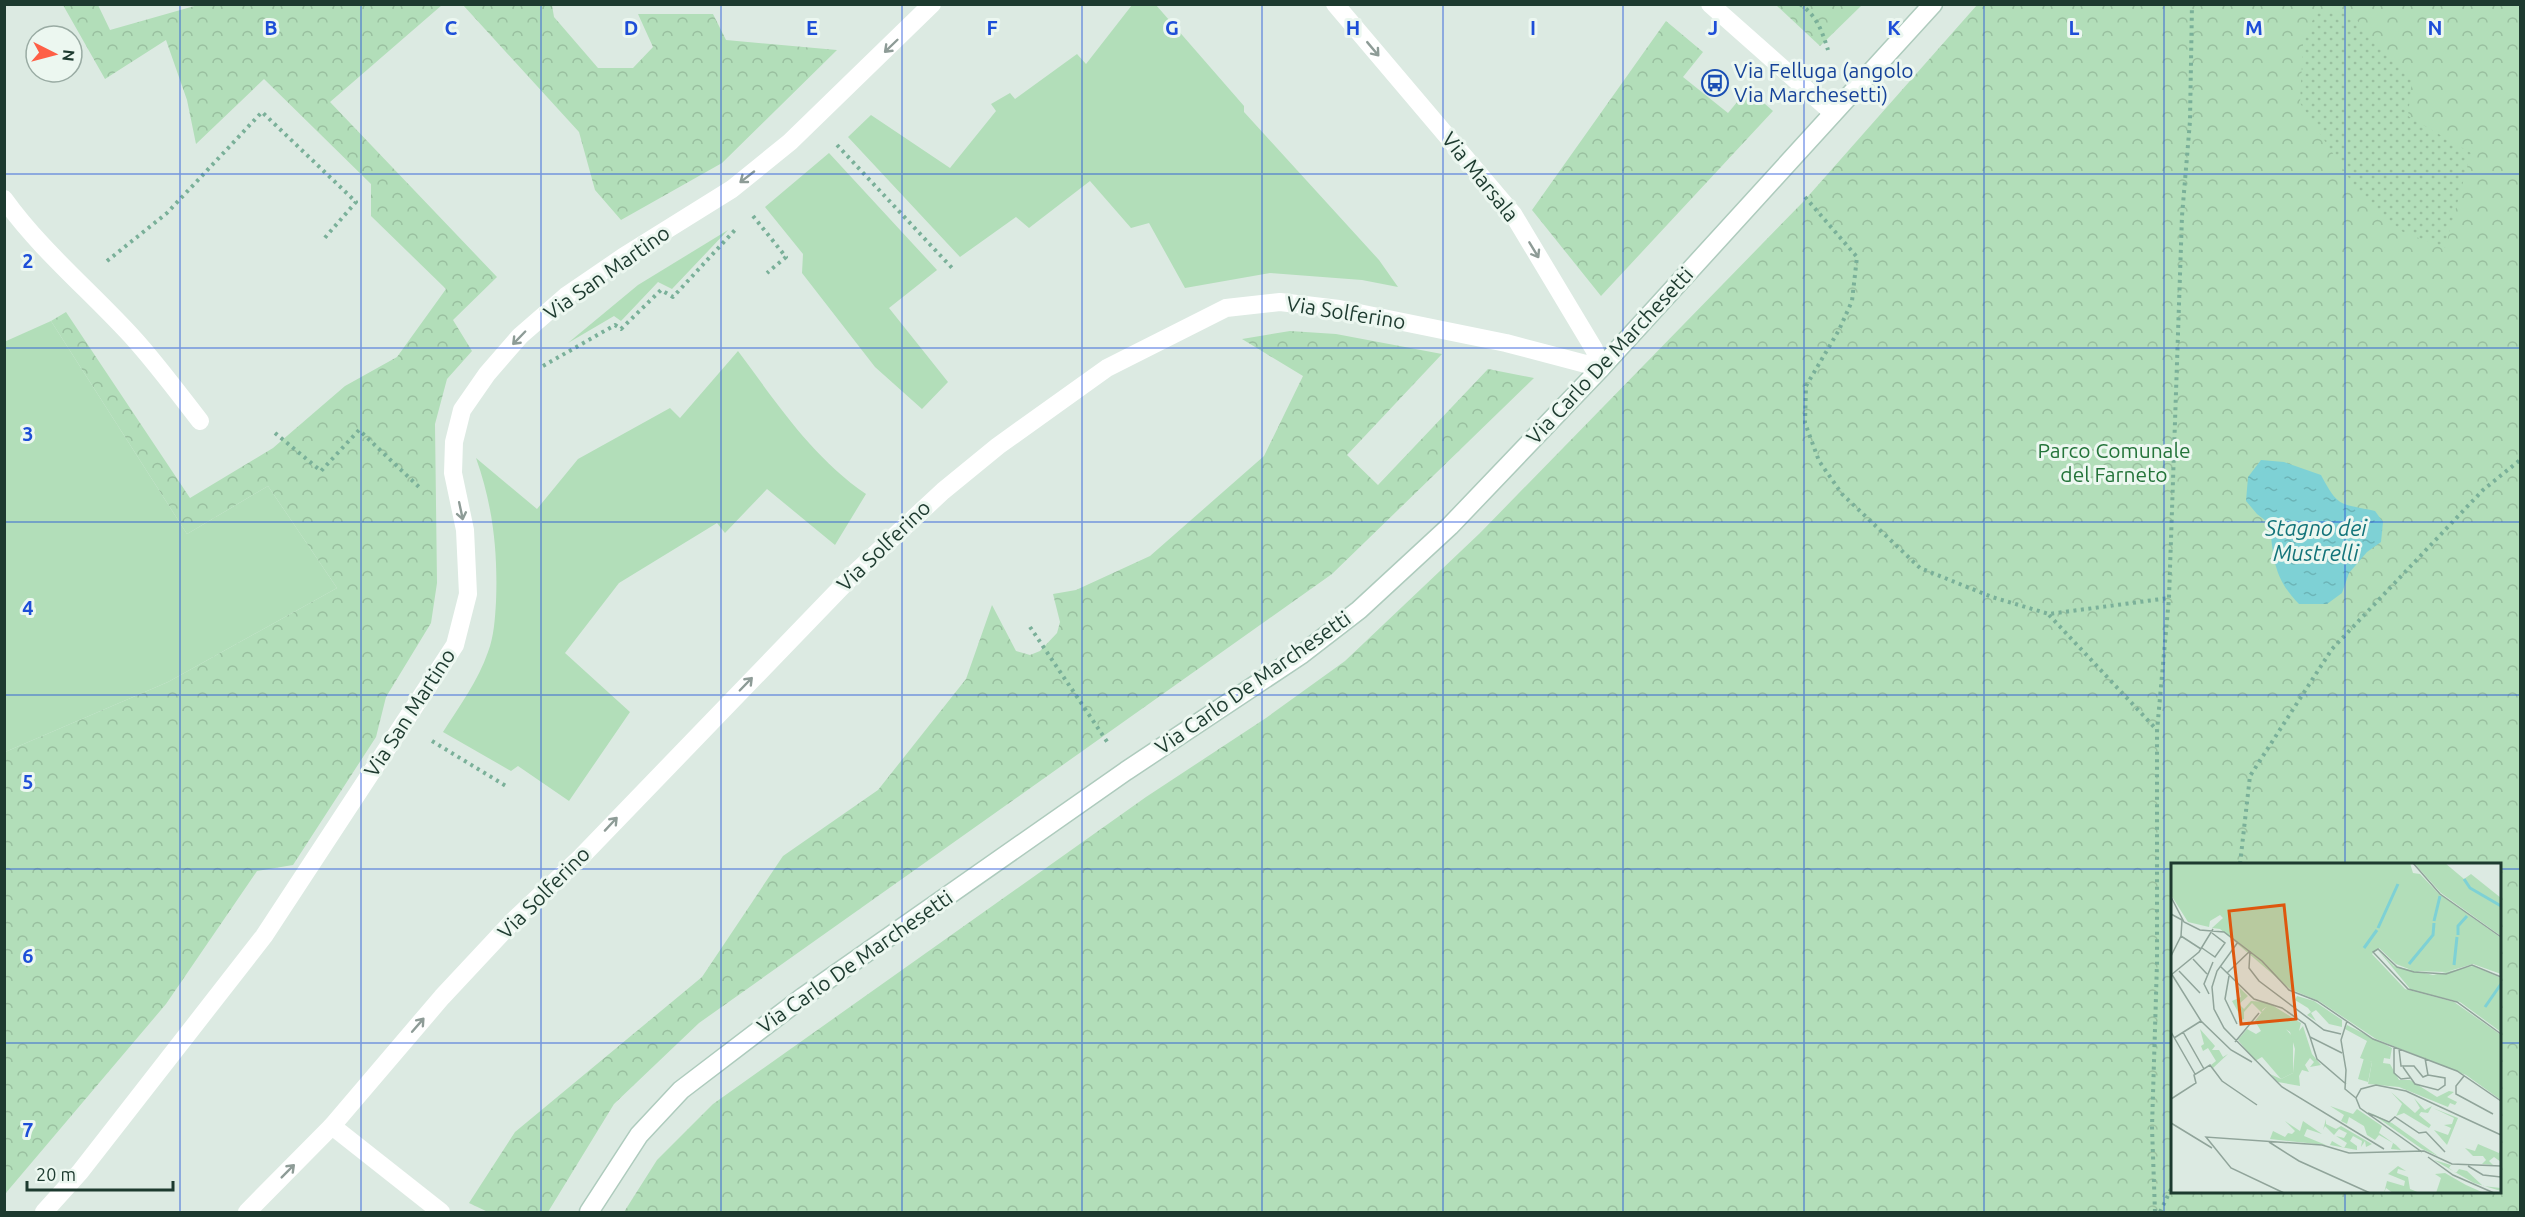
<svg xmlns="http://www.w3.org/2000/svg" width="2525" height="1217" viewBox="0 0 2525 1217" font-family="Ubuntu,sans-serif">
  <style>
    .grass { fill: #b2deb9 }
    .forest { fill: url(#forest-crowns); fill-rule: evenodd }
    .park { fill: url(#park-dots) }
    .water { fill: url(#water-ripples) }
    .lines { fill: none; stroke-linecap: round; stroke-linejoin: round }
    .secondary-casing { stroke: #aecbbd; stroke-width: 21 }
    .path { stroke: #7ab099; stroke-width: 4; stroke-dasharray: 3 4.5; stroke-linecap: butt }
    .street { stroke: #fff; stroke-width: 18 }
    .secondary { stroke: #fff; stroke-width: 18 }
    .oneway { stroke: #8e9c97 }
    .grid { fill: none; stroke: #1d4ed8; stroke-width: 1.5; stroke-opacity: 0.55 }
    .labels { text-anchor: middle; stroke-width: 6; stroke-linejoin: round; paint-order: stroke }
    .transit-label { font-size: 21px; fill: #164399; stroke: #ecf7f0; text-anchor: start }
    .street-label { font-size: 21px; fill: #1d3a2f; stroke: #ecf7f0 }
    .park-label { font-size: 21px; fill: #24743a; stroke: #ecf7f0 }
    .water-label { font-size: 22px; font-style: italic; fill: #13747a; stroke: #ecf7f0 }
    .inset-river { fill: none; stroke: #7ed1d5; stroke-width: 3 }
    .inset-road { fill: none; stroke: #90a49a; stroke-width: 1.5 }
    .view { fill: #de570e; fill-opacity: 0.15; stroke: #de570e; stroke-width: 3 }
    .inset-edge { fill: none; stroke: #1d3a2f; stroke-width: 3 }
    .grid-label { font-size: 20px; text-anchor: middle; font-weight: bold; fill: #1d4ed8; stroke: #ecf7f0; stroke-width: 6; stroke-linejoin: round; paint-order: stroke }
  </style>
  <defs>
    <pattern id="forest-crowns" width="20" height="18" patternUnits="userSpaceOnUse" patternTransform="scale(1.5)"><rect width="20" height="18" fill="#b2deb9"/><path d="M2 6a3 3 0 1 1 6 0M12 15a3 3 0 1 1 6 0" fill="none" stroke="#99bf9f"/></pattern>
    <pattern id="park-dots" width="8" height="8" patternUnits="userSpaceOnUse" patternTransform="scale(1.5)"><rect width="8" height="8" fill="#b2deb9"/><path d="M2 2h.1M6 6h.1" fill="none" stroke="#99bf9f" stroke-width="1.8" stroke-linecap="round"/></pattern>
    <pattern id="water-ripples" width="26" height="14" patternUnits="userSpaceOnUse" patternTransform="scale(1.5)"><rect width="26" height="14" fill="#7ed1d5"/><path d="M2 4q2-2 4 0t4 0M15 11q2-2 4 0t4 0" fill="none" stroke="#6cb4b7"/></pattern>
  </defs>
  <rect width="100%" height="100%" fill="#dceae2"/>
  <g class="grass">
    <polygon points="1132,5 1156,5 1244,106 1244,112 1379,260 1398,287 1362,280 1270,273 1185,288 1149,223 1131,228 1090,181 1029,228 1016,217 960,257 848,137 871,115 950,168 996,111 991,104 1010,93 1015,99 1077,54 1086,64"/>
    <polygon points="829,153 937,270 889,308 948,382 922,409 875,367 802,273 803,254 765,207"/>
    <polygon points="728,230 672,289 658,282 621,321 614,316 568,343 638,285"/>
    <polygon points="51,321 187,534 268,486 337,588 168,682 5,752 4,342"/>
    <path d="M738,351C776,402 812,457 866,494L835,545L767,489L725,533L717,523L619,583L565,653L630,712L569,801L518,766L511,771L443,732C459,707 478,681 488,652C494,637 495,618 496,602C498,552 493,506 476,458L537,509L578,459L670,408L680,418Z"/>
  </g>
  <g class="forest">
    <polygon points="63,5 98,5 110,30 198,5 442,5 330,102 497,277 453,320 472,351 447,379 435,424 437,583 431,623 386,697 376,737 293,865 257,871 166,1004 5,1194 5,752 168,682 337,588 268,486 187,534 51,321 66,312 190,498 273,448 345,386 397,357 446,289 371,216 371,184 264,79 196,144 187,100 166,40 105,79"/>
    <polygon points="463,5 552,5 554,17 598,68 633,68 653,47 638,14 713,14 726,40 837,50 722,163 621,220 595,190 579,132"/>
    <polygon points="1776,5 1862,5 1820,46"/>
    <path d="M1977,5H2520V1212H624L657,1160L713,1104L1146,797L1266,718L1345,661L1480,533L1803,202ZM2172,864H2500V1192H2172Z"/>
    <polygon points="1666,21 1703,52 1683,77 1728,113 1748,89 1773,111 1601,296 1532,210"/>
    <polygon points="1290,331 1336,334 1442,354 1347,455 1378,485 1488,369 1534,378 1332,574 699,1023 614,1104 548,1212 488,1212 469,1203 515,1132 702,977 783,856 878,790 966,679 992,605 1016,651 1030,655 1040,651 1057,633 1060,622 1053,594 1076,590 1150,556 1264,456 1303,376 1242,339"/>
  </g>
  <polygon class="park" points="2317,10 2351,14 2412,80 2408,116 2471,153 2445,248 2403,232 2362,198 2300,103 2303,43"/>
  <path class="water" d="M2261,460L2284,462L2321,475C2339,509 2340,503 2375,511L2383,522L2381,542L2367,552L2349,573L2342,593L2327,604H2299C2274,579 2273,558 2270,524L2257,514L2246,501L2248,477Z"/>
  <g class="lines">
    <defs>
      <polyline id="secondary" points="589,1212 639,1135 681,1090 803,997 1126,771 1302,654 1359,610 1450,526 1601,368 1933,4"/>
    </defs>
    <use href="#secondary" class="secondary-casing"/>
    <g class="path">
      <path d="M1800,4C1817,16 1822,31 1828,50"/>
      <polyline points="837,145 953,269"/>
      <polyline points="1805,197 1857,257 1852,301 1839,330 1806,386 1805,423 1819,461 1842,494 1920,568 1992,597 2049,614 2169,598"/>
      <polyline points="753,216 786,257 767,273"/>
      <polyline points="107,261 167,213 262,112 356,202 322,241"/>
      <polyline points="543,366 615,325 621,329 661,290 673,297 735,230"/>
      <polyline points="275,433 321,471 359,430 419,487"/>
      <polyline points="2049,615 2157,730"/>
      <polyline points="1030,627 1108,743"/>
      <polyline points="432,741 506,786"/>
      <polyline points="2240,864 2250,776 2332,649 2483,490 2520,460"/>
      <polyline points="2155,1212 2152,1127 2157,963 2157,731 2169,598 2182,216 2190,121 2192,4"/>
      <polyline points="2160,1212 2172,1187"/>
    </g>
    <g class="street">
      <polyline points="1335,4 1513,214 1594,349 1601,368"/>
      <polyline points="1710,4 1833,113"/>
      <path d="M4,199C42,252 93,293 136,341C159,367 179,394 200,421"/>
      <polyline points="332,1126 441,1212"/>
      <polyline points="44,1212 80,1172 264,936 455,645 468,594 465,530 453,473 454,442 462,410 487,374 520,336 566,296 623,257 732,189 790,142 932,4"/>
      <polyline points="247,1212 332,1126 442,997 514,920 581,857 857,571 943,491 998,446 1107,368 1226,308 1280,302 1339,309 1506,343 1601,368"/>
    </g>
    <use href="#secondary" class="secondary"/>
  </g>
  <defs><path id="oneway-shaft" d="M-6 0H5M1.5-3L5.5 0L1.5 3" fill="none" stroke-width="1.6" stroke-linecap="round" stroke-linejoin="round" transform="scale(1.5)"/></defs>
  <g class="oneway">
    <use href="#oneway-shaft" transform="translate(891 46) rotate(136)"/>
    <use href="#oneway-shaft" transform="translate(1373 49) rotate(50)"/>
    <use href="#oneway-shaft" transform="translate(747 177) rotate(142)"/>
    <use href="#oneway-shaft" transform="translate(1534 250) rotate(59)"/>
    <use href="#oneway-shaft" transform="translate(519 338) rotate(134)"/>
    <use href="#oneway-shaft" transform="translate(461 511) rotate(78)"/>
    <use href="#oneway-shaft" transform="translate(746 684) rotate(-46)"/>
    <use href="#oneway-shaft" transform="translate(611 824) rotate(-47)"/>
    <use href="#oneway-shaft" transform="translate(418 1025) rotate(-49)"/>
    <use href="#oneway-shaft" transform="translate(288 1171) rotate(-45)"/>
  </g>
  <path class="grid" d="M180,4V1212M361,4V1212M541,4V1212M721,4V1212M902,4V1212M1082,4V1212M1262,4V1212M1443,4V1212M1623,4V1212M1804,4V1212M1984,4V1212M2164,4V1212M2345,4V864M4,174H2520M4,348H2520M4,522H2520M4,695H2520M4,869H2172M2500,869H2520M4,1043H2172M2500,1043H2520M2345,1192V1212"/>
  <defs>
    <symbol id="bus-ring" viewBox="-11 -11 22 22"><circle r="9.5" fill="#ecf7f0" stroke="#1a4fb4" stroke-width="1.5"/><path d="M-5-6H5V4H4V6H2V4H-2V6H-4V4H-5ZM-3.5-4V0h7V-4ZM-3.5 1.2v1.5H-2V1.2ZM2 1.2v1.5H3.5V1.2Z" fill="#1a4fb4"/></symbol>
  </defs>
  <g fill-rule="evenodd">
    <use href="#bus-ring" x="1700" y="68" width="30" height="30"/>
  </g>
  <g class="labels">
    <g class="transit-label">
      <text x="1734" y="78">Via Felluga (angolo<tspan x="1734" dy="24">Via Marchesetti)</tspan></text>
    </g>
    <g class="street-label">
      <text transform="translate(1480 177) rotate(51)" y="7">Via Marsala</text>
      <text transform="translate(607 273) rotate(-35)" y="7">Via San Martino</text>
      <text transform="translate(1346 313) rotate(9)" y="7">Via Solferino</text>
      <text transform="translate(1610 356) rotate(-47)" y="7">Via Carlo De Marchesetti</text>
      <text transform="translate(884 546) rotate(-44)" y="7">Via Solferino</text>
      <text transform="translate(1253 683) rotate(-35)" y="7">Via Carlo De Marchesetti</text>
      <text transform="translate(410 713) rotate(-57)" y="7">Via San Martino</text>
      <text transform="translate(544 893) rotate(-45)" y="7">Via Solferino</text>
      <text transform="translate(855 962) rotate(-35)" y="7">Via Carlo De Marchesetti</text>
    </g>
    <g class="park-label">
      <text x="2114" y="458">Parco Comunale<tspan x="2114" dy="24">del Farneto</tspan></text>
    </g>
    <g class="water-label">
      <text x="2316" y="536">Stagno dei<tspan x="2316" dy="25">Mustrelli</tspan></text>
    </g>
  </g>
  <g transform="translate(2171 863)">
    <rect width="330" height="330" fill="#dceae2"/>
    <path d="M95,144L122,174V210L110,216L91,194L84,198L67,177L76,166L85,171L90,168L84,158ZM193,195L201,199L197,219L187,216Z" fill="#b2deb9"/>
    <path d="M0,0H239L242,10L249,11L267,30L330,75V111L302,101L275,109L243,108L225,101L208,85L201,91L234,126L283,139L330,172V237L295,212L205,176L148,138L119,126L49,66L41,65L52,55L49,52L39,58L38,64L17,59L0,32ZM243,0H274L293,16L300,11L330,35V73L270,30ZM207,87L223,103L262,112L302,103L330,115V169L289,139L240,127ZM68,124L77,133L68,141L73,146L80,138L96,139L130,160L128,168L132,163L141,191L150,202L139,204L143,199L139,195L134,202L138,209L131,207L128,213L129,223L107,219L99,211L110,216L122,210L124,186L119,169L105,160L95,144L91,147L93,151L84,158L91,150L81,140L73,149V156L66,159L71,156L61,138L70,134ZM126,133L143,138L171,157V164L158,161L145,147L140,150L145,158L136,152L140,149L137,145L124,137ZM176,162L221,185L219,196L213,195L212,200L219,201L228,217H239L266,234L278,228L283,229L276,234L286,239L284,242L279,240L277,244L228,224L197,221L201,199L189,195L196,178L174,166ZM29,166L44,183L41,187H48L52,194L57,191L42,205L40,202L45,198L37,185L32,188L30,183L33,181ZM220,229L244,250L249,245L243,235L254,247L261,243L257,250L250,249L248,252L260,262L258,265L233,250L225,253L231,241ZM159,243L182,251L186,246L211,263L208,270L225,282L230,287L220,286L222,280L208,272L204,277L196,272L193,263L178,254L176,261L170,258L173,252ZM262,245L287,255L276,282L263,267L277,272L280,265L273,262L281,261L283,255ZM200,250L221,260L267,293L251,286ZM155,256V261L165,266L170,263L201,281L195,284L194,278L190,284L191,278L182,273L179,278L186,283V287L159,282L161,278L173,285L176,280L165,273L173,275L176,270L168,266L163,272L154,263L152,267ZM114,258L129,268L132,258L151,271L136,266L133,273L155,282L99,276L102,268L114,274L117,270L121,271L124,268ZM307,281L328,290L330,284V299L323,294L318,298L322,302L311,301L315,297L312,293H302L294,285L304,288ZM263,297L280,302L278,305L285,310L288,306L296,308L312,323L330,325V328L303,320ZM227,303L235,308L227,306L226,310L237,314L239,326L249,330H222L215,325L213,330L216,318L233,323L234,318L217,311ZM274,310L295,322L313,330H265L270,315L264,311Z" fill="#b2deb9"/>
    <path class="inset-river" d="M293,16L299,25L330,43M263,58L269,33M207,65L227,21M287,72V63L296,53M193,85L206,67M238,101L262,72L263,60M283,102L286,74M314,144L330,121"/>
    <path class="inset-road" d="M242,0L269,31L330,74M0,34L13,59L29,67L53,69L91,98L118,127L146,138L202,176L286,208L330,238M0,51L11,57L10,73L0,93M10,73L30,86M67,79L46,108L41,124L43,146L53,165L111,224L213,286M31,85L44,94L54,80L41,70M79,88L78,105L88,118L153,167L170,171M22,96L36,111M49,103L83,136L111,145L134,161L139,174L171,190M8,108L29,130M0,110L30,158L60,187L81,199M56,110L79,88M0,112L28,89L42,66M58,113L54,136L66,161M330,114L301,102L275,111L243,109L226,104L207,86L202,89L237,126L286,139L330,171M38,131L33,121L42,99M176,158L170,177L175,207L174,226L185,235M0,169L24,211M12,169L33,206M139,174L146,196L175,221M3,175L30,158M64,179L88,150M223,184V210L230,216L239,215M228,186L230,203H243L252,214L257,212L254,195M232,204L244,221L267,227L274,222V215L257,212M293,213L285,223V231L322,251M0,236L25,220L23,212L39,202L51,218L86,242M197,250L218,259L224,254L248,270L255,269L274,289M0,260L41,285M98,279L128,298L199,330M251,289L189,245L185,235L190,226L205,222L235,228L330,272M257,294L282,312L323,330M297,303L312,312L330,314M113,330L60,305L35,274L151,282L178,290L253,288L281,301L330,303"/>
    <path class="view" d="M113,42L125,156L70,161L58,48Z"/>
    <rect width="330" height="330" class="inset-edge"/>
  </g>
  <g class="grid-label">
    <text x="271" y="35">B</text>
    <text x="451" y="35">C</text>
    <text x="631" y="35">D</text>
    <text x="812" y="35">E</text>
    <text x="992" y="35">F</text>
    <text x="1172" y="35">G</text>
    <text x="1353" y="35">H</text>
    <text x="1533" y="35">I</text>
    <text x="1713" y="35">J</text>
    <text x="1894" y="35">K</text>
    <text x="2074" y="35">L</text>
    <text x="2254" y="35">M</text>
    <text x="2435" y="35">N</text>
    <text x="28" y="268">2</text>
    <text x="28" y="441">3</text>
    <text x="28" y="615">4</text>
    <text x="28" y="789">5</text>
    <text x="28" y="963">6</text>
    <text x="28" y="1137">7</text>
  </g>
  <rect width="2525" height="1217" fill="none" stroke="#1d3a2f" stroke-width="12"/>
  <g transform="translate(54 54) rotate(96)"><circle r="28" fill="#ecf7f0" stroke="#99aba3" stroke-width="1.5"/>
  <path d="M0-4.5L10 22L0 15L-10 22Z" fill="#fe5f46"/>
  <text y="-9" font-size="16" font-weight="bold" text-anchor="middle" fill="#1d3a2f">N</text>
  </g>
  <path d="M27 1181v9h146v-9" fill="none" stroke="#1d3a2f" stroke-width="3"/>
  <text x="36" y="1181" font-size="18" fill="#1d3a2f" stroke="#ecf7f0" stroke-width="4.5" paint-order="stroke">20 m</text>
</svg>
